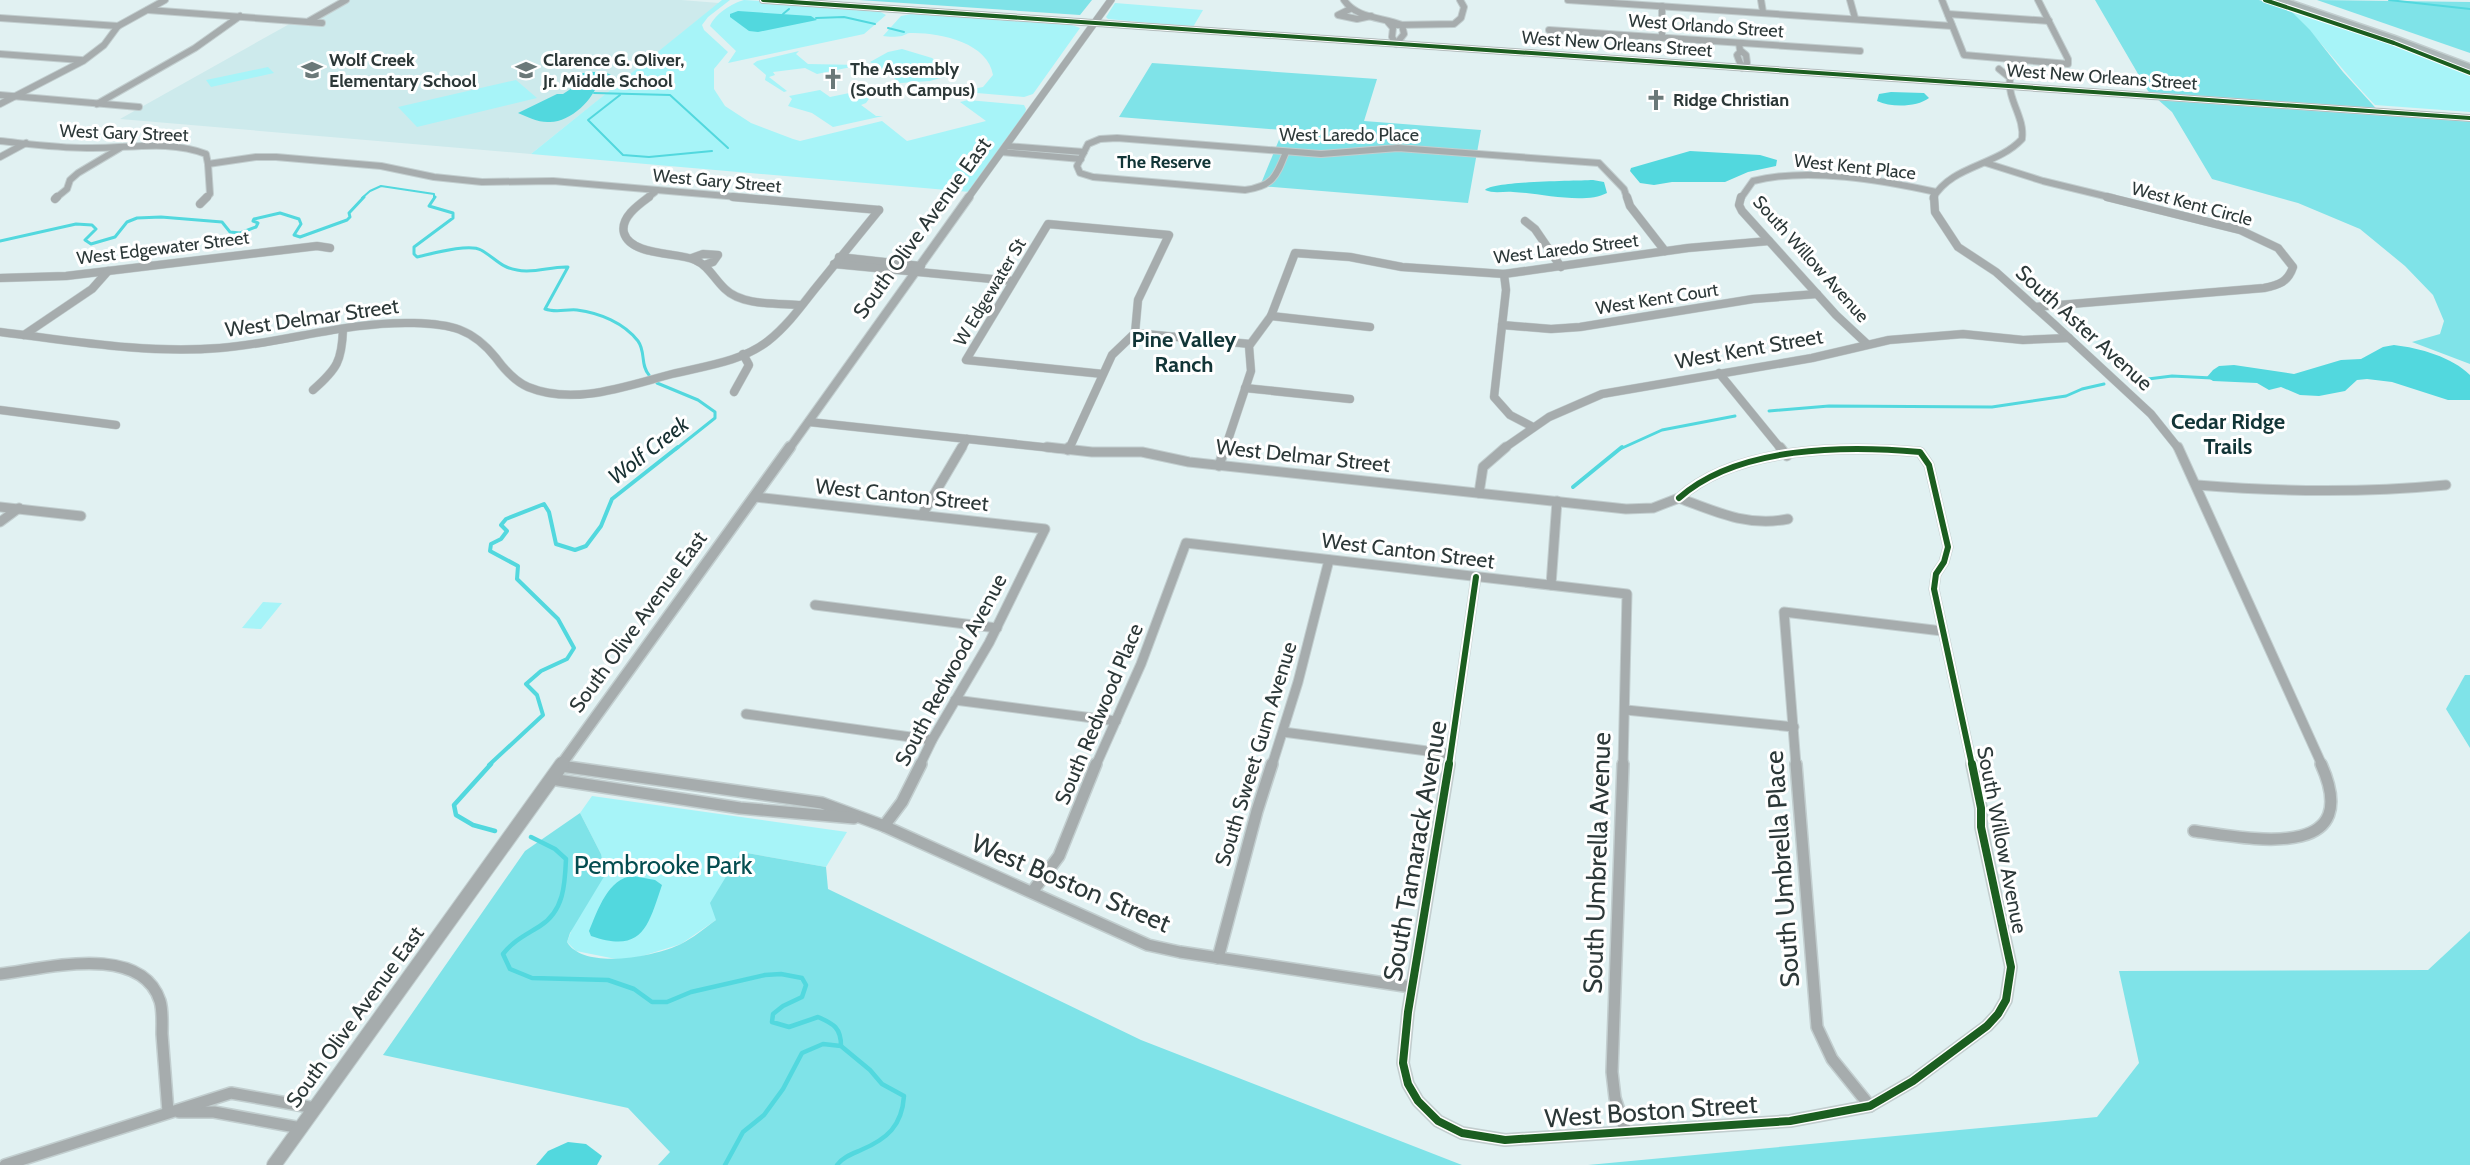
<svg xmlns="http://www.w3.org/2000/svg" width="2470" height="1165" viewBox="0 0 2470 1165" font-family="Cabin,sans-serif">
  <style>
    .built { fill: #cdeaec }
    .green { fill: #a7f4f8 }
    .forest { fill: #7fe3e8 }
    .water { fill: #52d8de }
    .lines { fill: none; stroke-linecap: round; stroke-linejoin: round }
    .stream-far3 { stroke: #52d8de; stroke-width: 2 }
    .stream-far2 { stroke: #52d8de; stroke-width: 3 }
    .stream-far1 { stroke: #52d8de; stroke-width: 4 }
    .stream { stroke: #52d8de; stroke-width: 4.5 }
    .minor-far3-casing { stroke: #c2cecf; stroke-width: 8 }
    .minor-far2-casing { stroke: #c2cecf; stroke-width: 9 }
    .minor-far1-casing { stroke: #c2cecf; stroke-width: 11 }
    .minor-casing { stroke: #c2cecf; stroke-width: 14 }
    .tertiary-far3-casing { stroke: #c2cecf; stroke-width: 8 }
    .tertiary-far2-casing { stroke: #c2cecf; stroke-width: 10 }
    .tertiary-far1-casing { stroke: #c2cecf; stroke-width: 13 }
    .tertiary-casing { stroke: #c2cecf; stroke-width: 16 }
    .motorway-casing { stroke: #c2cecf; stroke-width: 3 }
    .minor-far3 { stroke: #a6acad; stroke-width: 6 }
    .minor-far2 { stroke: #a6acad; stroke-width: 8 }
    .minor-far1 { stroke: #a6acad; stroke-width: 9 }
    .minor { stroke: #a6acad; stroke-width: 11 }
    .tertiary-far3 { stroke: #a6acad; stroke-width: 7 }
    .tertiary-far2 { stroke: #a6acad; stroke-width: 8 }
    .tertiary-far1 { stroke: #a6acad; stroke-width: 10 }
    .tertiary { stroke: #a6acad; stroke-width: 14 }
    .motorway { fill: #aab5b6; fill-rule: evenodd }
    .cycleway-far2-casing { stroke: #fff; stroke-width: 6 }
    .cycleway-far1-casing { stroke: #fff; stroke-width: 10 }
    .cycleway-casing { stroke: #fff; stroke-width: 11 }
    .cycleway-far2 { stroke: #1b5e20; stroke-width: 4 }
    .cycleway-far1 { stroke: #1b5e20; stroke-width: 6 }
    .cycleway { stroke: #1b5e20; stroke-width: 8 }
    .labels { text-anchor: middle; stroke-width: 6; stroke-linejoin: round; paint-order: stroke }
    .far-street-label { font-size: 18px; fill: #2c3838; stroke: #fff }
    .far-poi-label { font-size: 18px; font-weight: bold; fill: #2c3838; stroke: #fff; text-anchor: start }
    .far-neighbourhood-label { font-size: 18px; font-weight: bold; fill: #123537; stroke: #fff }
    .street-label { font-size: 21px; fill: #2c3838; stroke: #fff }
    .neighbourhood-label { font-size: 22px; font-weight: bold; fill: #123537; stroke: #fff }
    .water-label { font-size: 22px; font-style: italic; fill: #162f31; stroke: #fff }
    .near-street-label { font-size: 26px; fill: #2c3838; stroke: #fff }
    .near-park-label { font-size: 26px; fill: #044d50; stroke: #fff }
  </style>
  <rect width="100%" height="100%" fill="#e1f1f2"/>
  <polygon class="built" points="350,0 681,0 719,3 531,154 120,119 293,22 309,23"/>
  <g class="green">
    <polygon points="722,0 730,0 708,17 702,25 704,30 728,52 714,69 714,89 725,106 751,123 793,139 800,141 882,121 907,141 986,121 960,102 968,100 1024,105 1026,109 1024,117 970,192 531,154"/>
    <path d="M744,0L875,9L886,15L864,34L728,63L736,51L710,26C715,14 732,3 744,0Z"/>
    <polygon points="1115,3 1203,10 1193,27 1108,19 1106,17"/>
    <path d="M2291,11L2374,38L2470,75V112L2375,105C2346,75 2321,41 2291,11Z"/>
    <path d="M916,13L1072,25L1080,28L1033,94L1024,97L965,92L962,91L983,87L993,75C988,42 938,32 910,33C907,33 905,35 902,36C897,37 888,37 883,36L901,16Z"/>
    <polygon points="902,49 932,58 938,63 944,77 930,81 900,83 884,70 870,62 888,52"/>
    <polygon points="799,51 796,54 808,64 861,65 817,74 805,68 773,72 775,75 769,77 787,91 784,92 765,80 766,75 753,64 757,61"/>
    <polygon points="268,67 274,73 211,87 206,80"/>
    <polygon points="516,80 537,98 417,127 398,107"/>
    <polygon points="888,85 873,93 866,103 861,105 876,116 883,116 833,127 812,113 788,106 792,99 789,96 820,90 830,97"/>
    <polygon points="263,602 282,603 261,629 242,628"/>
    <polygon points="592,796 847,832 826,867 741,852 716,920 681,944 636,958 621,960 576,951 567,942 601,854 580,813"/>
  </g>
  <g class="forest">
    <polygon points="859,0 1092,0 1080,15"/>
    <polygon points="2095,0 2259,0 2291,11 2310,30 2343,72 2382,115 2470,121 2470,364 2412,342 2440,334 2444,321 2433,295 2405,266 2360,229 2298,203 2212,179 2172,112 2148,91"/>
    <polygon points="2317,0 2470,2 2470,53"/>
    <polygon points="1152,63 1377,79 1364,121 1481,130 1468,203 1260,186 1283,130 1119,117"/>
    <polygon points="2465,675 2470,675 2470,748 2446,709"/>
    <path d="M580,813L601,854L605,875L570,933L567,942C584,971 657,956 681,944C693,938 705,928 716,920L710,903L741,852L826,867L828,889L1141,1040L1462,1165H658L670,1152L628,1108L383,1055L525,851Z"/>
    <polygon points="2470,931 2470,1165 1588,1165 2097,1117 2139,1063 2119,971 2428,970"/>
  </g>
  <g class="water">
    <polygon points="738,11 811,16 817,20 758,32 749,31 730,17 730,14"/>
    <path d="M590,72H605L611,75L599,80C594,99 571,122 550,122C539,123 528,117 518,113L557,94H563L572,88L565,80L577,74Z"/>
    <path d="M1891,92L1924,93L1929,98C1917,107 1892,108 1877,101L1879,94Z"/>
    <polygon points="1690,151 1760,155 1777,160 1776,166 1748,172 1725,182 1672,182 1654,185 1640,183 1630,171 1631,168"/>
    <path d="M1593,180L1604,182L1607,193C1584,205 1539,193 1513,192C1504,191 1494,194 1485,190C1493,181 1574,181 1593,180Z"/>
    <path d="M2394,345C2420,348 2452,357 2470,375V400H2448L2392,382L2367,379L2357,380L2345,391L2319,396L2300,395L2281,387L2269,390L2257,383L2213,381L2207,377L2213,370L2219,366L2234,365L2294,374L2341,360L2361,359L2383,347Z"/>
    <path d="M633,876L655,880L662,885C648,926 643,954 591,936L589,931C598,910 608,878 633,876Z"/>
    <polygon points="568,1142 586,1144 602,1156 597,1165 536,1165 548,1151"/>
  </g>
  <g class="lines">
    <g class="stream-far3">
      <polyline points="2389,0 2470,9"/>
      <polyline points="783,14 789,9"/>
      <polyline points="816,18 844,17 875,24"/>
      <polyline points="888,28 904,32"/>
      <polyline points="594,93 670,95 728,148"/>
      <polyline points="620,95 588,120 623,155 649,157 712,151"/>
      <polyline points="362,198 370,191 381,186 434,194 434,198"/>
    </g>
    <g class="stream-far2">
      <path d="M435,197L429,206L453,213V218L414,247V254L417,257C431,254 469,243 481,250C494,257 501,268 517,270C534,274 551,266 568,267L545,309C556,313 566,309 577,310C600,313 624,323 638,341C646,352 640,365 649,375"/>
      <polyline points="0,241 76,224 92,225 96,229 85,240 91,244 115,237 127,222 137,218 161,217 222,222 230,232 240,233 256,227 258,223 253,221 254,219 280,213 299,219 301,224 294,235 300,237 347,220 350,217 349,213 364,197"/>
      <polyline points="2132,381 2172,376 2212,378"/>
      <polyline points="657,383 698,400 715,412 715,418 676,449"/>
      <polyline points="1769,411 1829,406 1992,407 2066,396 2082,389 2104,384"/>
      <polyline points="1620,449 1662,430 1735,416"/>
    </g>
    <g class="stream-far1">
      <polyline points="1573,487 1622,447"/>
      <polyline points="489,765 543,715 537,695 526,684 541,671 567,659 574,648 558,619 517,579 518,566 490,551 491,544 501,539 507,531 501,525 506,519 544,504 549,512 556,544 575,550 586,546 601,526 612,499 678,447"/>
    </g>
    <g class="stream">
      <polyline points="491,764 454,805 456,815 473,825 495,831"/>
      <path d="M531,837L555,849L566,859C565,884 564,911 540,926C526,935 514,940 503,954L510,969L532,978L608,980L634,989L652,1002H667L691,992L765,975L781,974L802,978L806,985L802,997L783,1006L773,1014L772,1022L789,1027L818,1017C834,1024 841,1028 841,1046"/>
      <path d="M725,1165L743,1132L764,1115L783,1089L802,1053L823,1044L841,1046L870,1070L882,1084L904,1096C902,1126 887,1139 861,1150C852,1154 843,1157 837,1165"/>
    </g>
    <defs>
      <g id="minor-far3">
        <path d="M1344,0C1357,19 1382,17 1402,25L1404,34L1396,44L1392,37L1393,28L1387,21"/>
        <polyline points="1568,0 1952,26"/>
        <polyline points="1761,0 1763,12"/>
        <polyline points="1850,0 1855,18"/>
        <polyline points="1942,0 1964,55 2068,64 2068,59 2038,0"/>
        <polyline points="1662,6 1662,38"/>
        <polyline points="1350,9 1338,15 1357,19 1371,16"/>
        <polyline points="148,10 322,23"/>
        <polyline points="1948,14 2049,21"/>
        <polyline points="0,18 118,26"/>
        <polyline points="309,21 346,0"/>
        <polyline points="1397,25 1454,24 1461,18 1464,7 1460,0"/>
        <polyline points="1549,30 1860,51"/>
        <polyline points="1739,43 1740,50 1746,55 1747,63 1742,68 1737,55 1741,51"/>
        <polyline points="0,54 81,60"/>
        <polyline points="0,95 139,107"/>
        <polyline points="0,104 83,61 104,45 118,26 165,0"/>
        <polyline points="97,104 195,48 240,16"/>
        <path d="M0,141C29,144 58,148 87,148C127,149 168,139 206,154L208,164L256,157H276L381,166L434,177L482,182L553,181L750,198"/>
        <polyline points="1006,146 1084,152"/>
        <polyline points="1002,152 1081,159"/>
        <path d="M1286,152C1276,177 1273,186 1245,190L1093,177L1080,173L1077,166L1088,144L1100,139L1117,138L1321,154L1398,148L1599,163L1624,189L1627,198"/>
        <polyline points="0,157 26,143"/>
        <polyline points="1986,163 2043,181 2113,198"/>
        <polyline points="56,198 67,189 70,180 78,173 120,148"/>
        <polyline points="206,198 210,194 208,164"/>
        <polyline points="647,198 655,192"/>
        <path d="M1741,198L1753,181C1808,167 1881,180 1936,192"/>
        <path d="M1933,198C1952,165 1997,166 2022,139C2025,117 2007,100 2010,78L1999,69"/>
      </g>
      <g id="minor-far2">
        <path d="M649,197C638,205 620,218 624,233C631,256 677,252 695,260C709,266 714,279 725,289C742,306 778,303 801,305"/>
        <polyline points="733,197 879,210"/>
        <polyline points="1627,197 1630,206 1665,251"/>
        <polyline points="1741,197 1739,205 1742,211 1836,315 1867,344"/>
        <polyline points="1934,197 1935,212 1958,247 1996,272 2055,325 2151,414 2179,449"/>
        <polyline points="55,199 57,197"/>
        <polyline points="200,204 207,197"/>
        <polyline points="1525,221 1535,229 1561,267"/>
        <polyline points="839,257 921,266"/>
        <polyline points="692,258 703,254 718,255 713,262 704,265"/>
        <polyline points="834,264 1013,281"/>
        <polyline points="1504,274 1506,290 1494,397 1510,415 1533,427"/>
        <polyline points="0,278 66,276 317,246 330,248"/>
        <path d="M2035,307L2264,288C2279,285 2288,282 2293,267L2278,248L2240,230L2107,197"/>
        <polyline points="1271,316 1370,327"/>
        <polyline points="1502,325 1551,329 1580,327 1753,299 1817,294"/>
        <path d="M0,332C73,341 146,354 220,348C285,343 348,321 414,323C450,324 472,328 496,358C504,369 514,381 528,387C574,406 626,386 672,374C704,366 741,362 768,341C786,327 800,308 814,290C836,263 857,237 879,210"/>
        <polyline points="1135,333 1250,344"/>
        <polyline points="24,335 92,289 108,271"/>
        <polyline points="1719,373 1781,449"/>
        <polyline points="1245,388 1350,399"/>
        <path d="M313,390C337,369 342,361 343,329"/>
        <polyline points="734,392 749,365 743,354"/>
        <polyline points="0,410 116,425"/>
        <polyline points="809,422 1061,449"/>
        <polyline points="961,449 967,439"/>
        <polyline points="1069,449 1112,355 1135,333 1138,300 1169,235 1048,224 966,360 1103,374"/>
        <polyline points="1225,449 1251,371 1249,346 1271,316 1295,253 1350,257 1402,267 1504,274 1688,248 1769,241"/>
        <polyline points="1503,449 1549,417 1602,394 1812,358 1889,340 1963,334 2023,340 2069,338"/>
      </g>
      <g id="minor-far1">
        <path d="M1047,447L1092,452H1142L1189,462L1626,509L1653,508L1679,498C1716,512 1748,527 1788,519"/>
        <polyline points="1780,447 1787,456"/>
        <polyline points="2178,447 2322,765"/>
        <polyline points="1068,450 1069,447"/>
        <polyline points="1219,466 1225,447"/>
        <path d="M2197,485C2280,492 2363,493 2446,485"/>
        <polyline points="1479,493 1483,467 1506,447"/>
        <polyline points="755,497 1045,529 989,643 932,740 920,765"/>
        <path d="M1679,498C1737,446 1846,445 1920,452L1929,465L1948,547L1944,562L1936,574L1934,589L1972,765"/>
        <polyline points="0,507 81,516"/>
        <polyline points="922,515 962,447"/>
        <polyline points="0,522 19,508"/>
        <polyline points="1551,585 1557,501"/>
        <polyline points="815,605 997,628"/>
        <polyline points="955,700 1116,721"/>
        <polyline points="1626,710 1794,727"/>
        <polyline points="746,714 932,740"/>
        <polyline points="1283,732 1450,754"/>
        <polyline points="1096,765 1141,664 1186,543 1627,594 1623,765"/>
        <polyline points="1272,765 1298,682 1329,560"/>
        <polyline points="1449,765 1476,577"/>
        <polyline points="1796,765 1784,612 1942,631"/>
      </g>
      <g id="minor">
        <polyline points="1449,764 1408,1012 1403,1063 1408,1084 1418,1101 1438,1121 1462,1133 1505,1140 1790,1121 1870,1106 1913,1081 1987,1026 1998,1014 2006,1000 2011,967 1981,827 1981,808 1972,764"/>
        <polyline points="1623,764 1612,1072 1615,1098 1626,1132"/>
        <polyline points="1796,764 1817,1027 1832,1059 1870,1106"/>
        <polyline points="561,766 822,803 884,826 1148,945 1180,952 1411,987"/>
        <polyline points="551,779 740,808 854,818"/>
        <polyline points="884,826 902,802 921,764"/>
        <path d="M2194,831C2251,839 2365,862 2321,764"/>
        <polyline points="1032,892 1059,856 1096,764"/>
        <polyline points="1218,958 1257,811 1272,764"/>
        <path d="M0,974C43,969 141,942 160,1001C163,1011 162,1024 162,1034C164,1060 166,1086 168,1112"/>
        <polyline points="179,1112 214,1112 301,1128"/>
        <polyline points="5,1165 231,1093 315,1108"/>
      </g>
      <g id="tertiary-far3">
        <polyline points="763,0 2470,118"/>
        <polyline points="968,198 1111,0"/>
      </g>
      <polyline id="tertiary-far2" points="789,449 969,197"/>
      <polyline id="tertiary-far1" points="561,765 790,447"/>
      <polyline id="tertiary" points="274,1165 562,764"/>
      <polygon id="motorway" points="2275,0 2289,0 2395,36 2470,64 2470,71"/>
    </defs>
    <use href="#minor-far3" class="minor-far3-casing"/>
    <use href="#minor-far2" class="minor-far2-casing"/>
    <use href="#minor-far1" class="minor-far1-casing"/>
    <use href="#minor" class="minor-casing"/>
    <use href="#tertiary-far3" class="tertiary-far3-casing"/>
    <use href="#tertiary-far2" class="tertiary-far2-casing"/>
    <use href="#tertiary-far1" class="tertiary-far1-casing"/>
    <use href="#tertiary" class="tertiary-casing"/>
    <use href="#motorway" class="motorway-casing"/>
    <use href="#minor-far3" class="minor-far3"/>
    <use href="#minor-far2" class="minor-far2"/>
    <use href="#minor-far1" class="minor-far1"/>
    <use href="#minor" class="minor"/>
    <use href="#tertiary-far3" class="tertiary-far3"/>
    <use href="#tertiary-far2" class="tertiary-far2"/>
    <use href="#tertiary-far1" class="tertiary-far1"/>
    <use href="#tertiary" class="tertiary"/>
    <use href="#motorway" class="motorway"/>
    <defs>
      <g id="cycleway-far2">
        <polyline points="763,0 2470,118"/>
        <polyline points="2265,0 2394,43 2470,73"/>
      </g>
      <g id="cycleway-far1">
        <path d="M1679,498C1737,446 1846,445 1920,452L1929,465L1948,547L1944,562L1936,574L1934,589L1972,765"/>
        <polyline points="1449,765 1476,577"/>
      </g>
      <polyline id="cycleway" points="1449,764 1408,1012 1403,1063 1408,1084 1418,1101 1438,1121 1462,1133 1505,1140 1790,1121 1870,1106 1913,1081 1987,1026 1998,1014 2006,1000 2011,967 1981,827 1981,808 1972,764"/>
    </defs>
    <use href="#cycleway-far2" class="cycleway-far2-casing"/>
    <use href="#cycleway-far1" class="cycleway-far1-casing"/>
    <use href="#cycleway" class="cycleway-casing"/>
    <use href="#cycleway-far2" class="cycleway-far2"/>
    <use href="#cycleway-far1" class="cycleway-far1"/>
    <use href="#cycleway" class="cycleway"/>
  </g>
  <defs>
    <symbol id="school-bare" viewBox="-9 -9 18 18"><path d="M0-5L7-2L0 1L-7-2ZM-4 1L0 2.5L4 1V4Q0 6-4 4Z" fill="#6b7979" stroke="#fff" stroke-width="2.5" paint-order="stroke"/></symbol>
    <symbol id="church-bare" viewBox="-9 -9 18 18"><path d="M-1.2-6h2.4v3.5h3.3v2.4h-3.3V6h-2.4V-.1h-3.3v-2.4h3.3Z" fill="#6b7979" stroke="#fff" stroke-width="2.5" paint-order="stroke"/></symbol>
  </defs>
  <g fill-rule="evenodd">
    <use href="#school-bare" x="297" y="55" width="30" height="30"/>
    <use href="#school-bare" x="511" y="55" width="30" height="30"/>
    <use href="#church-bare" x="818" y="64" width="30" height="30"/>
    <use href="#church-bare" x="1641" y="85" width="30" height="30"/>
  </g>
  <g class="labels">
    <g class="far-street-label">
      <text transform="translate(1706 26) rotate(4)" y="6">West Orlando Street</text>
      <text transform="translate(1617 44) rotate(4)" y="6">West New Orleans Street</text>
      <text transform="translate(2102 77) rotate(4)" y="6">West New Orleans Street</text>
      <text transform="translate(124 133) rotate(2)" y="6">West Gary Street</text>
      <text x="1349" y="141">West Laredo Place</text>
      <text transform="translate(1855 167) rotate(6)" y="6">West Kent Place</text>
      <text transform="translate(717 181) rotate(5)" y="6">West Gary Street</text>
      <text transform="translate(2192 204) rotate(15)" y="6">West Kent Circle</text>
      <text transform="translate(163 248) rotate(-7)" y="6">West Edgewater Street</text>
      <text transform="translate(1566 249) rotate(-7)" y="6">West Laredo Street</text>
      <text transform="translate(1811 259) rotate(48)" y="6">South Willow Avenue</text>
      <text transform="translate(990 292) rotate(-59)" y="6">W Edgewater St</text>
      <text transform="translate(1657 299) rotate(-9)" y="6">West Kent Court</text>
    </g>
    <g class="far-poi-label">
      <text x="329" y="66">Wolf Creek<tspan x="329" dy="21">Elementary School</tspan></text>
      <text x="543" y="66">Clarence G. Oliver,<tspan x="543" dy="21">Jr. Middle School</tspan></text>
      <text x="850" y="75">The Assembly<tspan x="850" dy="21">(South Campus)</tspan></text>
      <text x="1673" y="106">Ridge Christian</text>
    </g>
    <g class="far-neighbourhood-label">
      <text x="1164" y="168">The Reserve</text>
    </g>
    <g class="street-label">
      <text transform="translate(922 228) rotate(-54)" y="7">South Olive Avenue East</text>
      <text transform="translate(312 318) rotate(-8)" y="7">West Delmar Street</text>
      <text transform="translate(2084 328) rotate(42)" y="7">South Aster Avenue</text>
      <text transform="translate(1749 349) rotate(-10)" y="7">West Kent Street</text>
      <text transform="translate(1303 456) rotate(6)" y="7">West Delmar Street</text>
      <text transform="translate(902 495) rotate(6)" y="7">West Canton Street</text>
      <text transform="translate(1408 551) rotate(7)" y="7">West Canton Street</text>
      <text transform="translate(638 622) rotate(-54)" y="7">South Olive Avenue East</text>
      <text transform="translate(951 670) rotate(-62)" y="7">South Redwood Avenue</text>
      <text transform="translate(1099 714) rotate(-67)" y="7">South Redwood Place</text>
      <text transform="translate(1256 754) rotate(-73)" y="7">South Sweet Gum Avenue</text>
      <text transform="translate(2002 840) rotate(79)" y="7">South Willow Avenue</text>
      <text transform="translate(355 1017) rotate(-54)" y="7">South Olive Avenue East</text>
    </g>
    <g class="neighbourhood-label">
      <text x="1184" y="347">Pine Valley<tspan x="1184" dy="25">Ranch</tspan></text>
      <text x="2228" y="429">Cedar Ridge<tspan x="2228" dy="25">Trails</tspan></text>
    </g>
    <g class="water-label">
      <text transform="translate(648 450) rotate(-38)" y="8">Wolf Creek</text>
    </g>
    <g class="near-street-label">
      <text transform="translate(1415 851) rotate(-80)" y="9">South Tamarack Avenue</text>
      <text transform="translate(1597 863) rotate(-88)" y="9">South Umbrella Avenue</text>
      <text transform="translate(1782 869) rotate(-94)" y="9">South Umbrella Place</text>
      <text transform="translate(1071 883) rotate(23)" y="9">West Boston Street</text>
      <text transform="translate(1651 1111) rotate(-4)" y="9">West Boston Street</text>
    </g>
    <g class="near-park-label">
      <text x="663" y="874">Pembrooke Park</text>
    </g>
  </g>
</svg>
